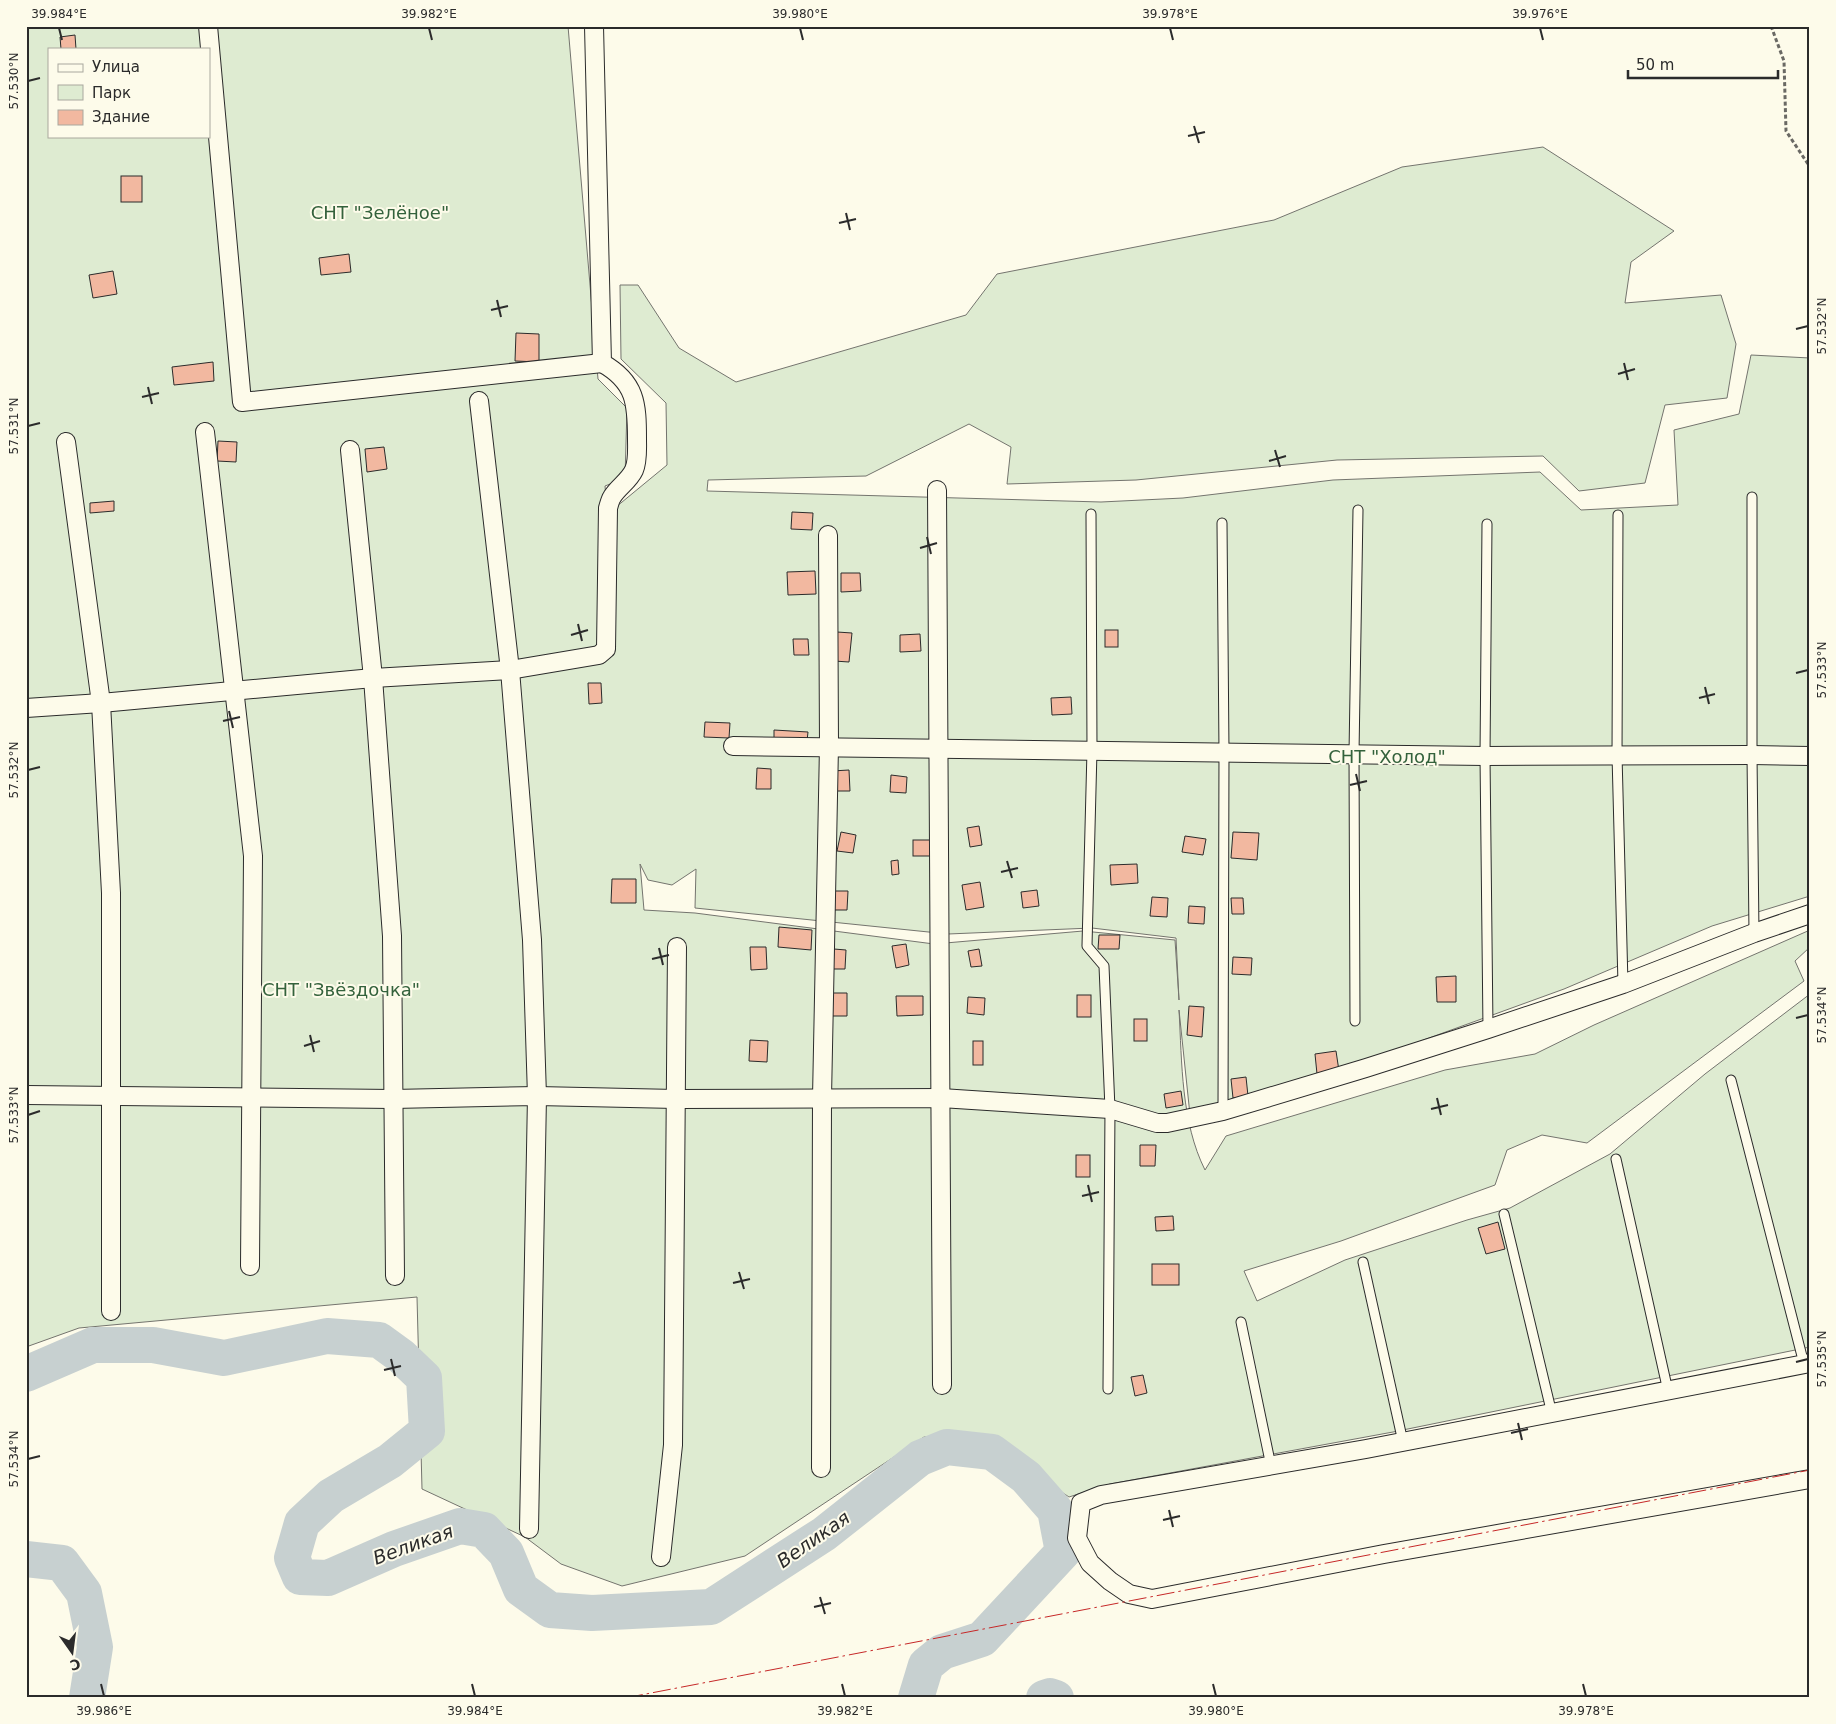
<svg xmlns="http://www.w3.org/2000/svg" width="1836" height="1724" viewBox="0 0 1836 1724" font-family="'DejaVu Sans',sans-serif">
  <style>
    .green { fill: #deebd1; stroke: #74746e; fill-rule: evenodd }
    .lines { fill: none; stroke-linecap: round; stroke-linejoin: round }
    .river { stroke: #c7d0d0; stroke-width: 36 }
    .building { fill: #f2b8a0; stroke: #2b2b2b }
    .lane-casing { stroke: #2b2b2b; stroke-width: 11 }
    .street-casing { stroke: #2b2b2b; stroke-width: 20 }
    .path { stroke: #6a6964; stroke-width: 3; stroke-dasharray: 4 2.5; stroke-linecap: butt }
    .lane { stroke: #fdfbea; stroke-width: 9 }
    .street { stroke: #fdfbea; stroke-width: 18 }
    .power { stroke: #c62828; stroke-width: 1; stroke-dasharray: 18 4 2.5 4; stroke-linecap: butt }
    .ticks { fill: none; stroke: #2b2b2b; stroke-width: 2 }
    .labels { text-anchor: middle; stroke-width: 4; stroke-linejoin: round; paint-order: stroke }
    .park-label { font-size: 18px; fill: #34623c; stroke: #fdfbea }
    .water-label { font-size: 19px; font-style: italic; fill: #2b2b2b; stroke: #fdfbea }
    .neatline { fill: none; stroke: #2b2b2b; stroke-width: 2 }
    .ticks-label { font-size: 12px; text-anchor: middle; fill: #2b2b2b }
  </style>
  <rect width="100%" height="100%" fill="#fdfbea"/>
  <path class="green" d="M26,26H568L598,379L627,408L625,478L605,486L614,591L616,507L667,465L666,403L621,359L620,285H638L679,348L736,382L966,315L997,274L1274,220L1402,167L1543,147L1674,231L1631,262L1625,303L1721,295L1736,344L1727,398L1665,405L1645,483L1579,491L1543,456L1337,460L1136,480L1007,484L1011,447L969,424L866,476L708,480L707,491L1101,502L1183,498L1333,480L1540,472L1581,510L1678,505L1674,430L1739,414L1751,355L1810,358V896L1712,926L1564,989L1308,1082L1190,1115L1179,1010C1182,1063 1181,1122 1205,1170L1226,1136L1445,1070L1535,1054L1594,1025L1810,930V947L1795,961L1804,981L1587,1143L1542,1135L1507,1150L1495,1185L1341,1241L1244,1271L1257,1301L1345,1260L1467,1220L1510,1208L1610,1154L1705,1074L1810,994V1347L1393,1432L1110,1484L1069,1497L983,1439L924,1437L745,1556L622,1586L561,1564L525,1537L422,1489L417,1297L79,1328L26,1347ZM49,49H209V136H49ZM640,864L648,880L672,885L696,869L695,908L948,934L1092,928L1176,938L1179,1000L1175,940L1083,931L934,944L695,913L644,910Z"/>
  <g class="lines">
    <g class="river">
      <polyline points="26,1374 93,1345 153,1345 224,1358 327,1336 379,1340 401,1356 424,1378 427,1431 390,1461 331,1496 302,1523 292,1558 300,1577 328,1578 394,1549 460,1526 484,1530 506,1553 521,1589 550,1610 592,1613 711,1607 824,1534 920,1458 947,1447 992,1452 1026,1477 1055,1510 1063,1552 982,1639 942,1652 926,1665 916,1698"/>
      <polyline points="26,1559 62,1563 84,1593 95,1647 87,1698"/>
      <polyline points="1044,1698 1050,1696 1056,1698"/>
    </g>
  </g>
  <g class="building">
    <polygon points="75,35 76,49 61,49 60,37"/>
    <rect x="121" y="176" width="21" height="26"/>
    <polygon points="349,254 351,272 321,275 319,258"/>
    <polygon points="113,271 117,294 93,298 89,275"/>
    <polygon points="516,333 539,334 539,362 515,361"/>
    <polygon points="213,362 214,381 174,385 172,367"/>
    <polygon points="218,441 237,442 236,462 217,461"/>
    <polygon points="384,447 387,469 367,472 365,449"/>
    <polygon points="114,501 114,511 90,513 90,503"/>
    <polygon points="792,512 813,513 812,530 791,529"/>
    <polygon points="815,571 816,594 788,595 787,572"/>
    <polygon points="841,573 860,573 861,591 841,592"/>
    <rect x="1105" y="630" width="13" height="17"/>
    <polygon points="837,632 852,633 849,662 834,661"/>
    <polygon points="920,634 921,651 900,652 900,635"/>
    <polygon points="793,639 808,639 809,655 794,655"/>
    <polygon points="588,683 601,683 602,703 589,704"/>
    <polygon points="1071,697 1072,714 1052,715 1051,698"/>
    <polygon points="705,722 730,723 729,738 704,737"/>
    <polygon points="774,730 808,732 807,741 774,739"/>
    <polygon points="757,768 771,769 771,789 756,789"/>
    <polygon points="849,770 850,791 832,791 832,771"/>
    <polygon points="891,775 907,777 906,793 890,792"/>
    <polygon points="979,826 982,845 970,847 967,828"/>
    <polygon points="841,832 856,835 853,853 837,851"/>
    <polygon points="1233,832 1259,833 1257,860 1231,858"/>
    <polygon points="1185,836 1206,839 1203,855 1182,852"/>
    <rect x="913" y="840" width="17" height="16"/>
    <polygon points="898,860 899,874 892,875 891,861"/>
    <polygon points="1137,864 1138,883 1111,885 1110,865"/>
    <polygon points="612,879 636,879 636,903 611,903"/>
    <polygon points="980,882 984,907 966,910 962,885"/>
    <polygon points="1037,890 1039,906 1023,908 1021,892"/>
    <polygon points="833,891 848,891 847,910 833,910"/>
    <polygon points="1152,897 1168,898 1167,917 1150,916"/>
    <polygon points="1231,898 1243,898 1244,914 1232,914"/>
    <polygon points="1189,906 1205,907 1204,924 1188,923"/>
    <polygon points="779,927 812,930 811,950 778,947"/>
    <polygon points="1099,935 1120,935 1119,949 1098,949"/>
    <polygon points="906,944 909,965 896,968 892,946"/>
    <polygon points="750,947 766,947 767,969 751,970"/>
    <polygon points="834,949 846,950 845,969 833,969"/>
    <polygon points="979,949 982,966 971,967 968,951"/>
    <polygon points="1233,957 1252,958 1251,975 1232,974"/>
    <polygon points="1456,976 1456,1002 1437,1002 1436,977"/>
    <polygon points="832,993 847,993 847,1016 831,1016"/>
    <rect x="1077" y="995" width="14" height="22"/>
    <polygon points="896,996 923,996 923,1015 897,1016"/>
    <polygon points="968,997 985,998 984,1015 967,1013"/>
    <polygon points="1189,1006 1204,1007 1202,1037 1187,1035"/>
    <rect x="1134" y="1019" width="13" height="22"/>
    <polygon points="750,1040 768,1041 767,1062 749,1061"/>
    <rect x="973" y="1041" width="10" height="24"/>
    <polygon points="1336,1051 1339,1071 1317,1074 1315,1054"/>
    <polygon points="1246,1077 1248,1096 1233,1098 1231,1079"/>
    <polygon points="1181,1091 1183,1105 1166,1108 1164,1094"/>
    <polygon points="1140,1145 1156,1145 1155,1166 1140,1166"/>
    <rect x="1076" y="1155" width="14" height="22"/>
    <polygon points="1173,1216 1174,1230 1156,1231 1155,1217"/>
    <polygon points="1498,1222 1505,1249 1486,1254 1478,1228"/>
    <rect x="1152" y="1264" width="27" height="21"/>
    <polygon points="1143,1375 1147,1393 1135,1396 1131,1377"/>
  </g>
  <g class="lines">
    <defs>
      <g id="lane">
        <polyline points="1752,497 1752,755 1754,933"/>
        <polyline points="1091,514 1092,750 1087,946 1104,966 1110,1109 1108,1389"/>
        <polyline points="1618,515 1617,755 1623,984"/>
        <polyline points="1222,523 1224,752 1223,1111"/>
        <polyline points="1487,524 1485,756 1488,1029"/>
        <polyline points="1355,1021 1354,753 1358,510"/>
        <polyline points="1731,1080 1804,1364"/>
        <polyline points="1616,1159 1668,1391"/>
        <polyline points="1504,1214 1552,1414"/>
        <polyline points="1363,1262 1403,1442"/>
        <polyline points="1241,1322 1271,1466"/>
      </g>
      <g id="street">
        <polyline points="208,26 242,402 602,363"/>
        <polyline points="479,401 510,670 532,940 537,1096 529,1529"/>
        <polyline points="205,432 253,856 250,1266"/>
        <polyline points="66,442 101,703 111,893 111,1311"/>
        <polyline points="350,450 373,678 392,936 395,1276"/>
        <polyline points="937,490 942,1385"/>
        <path d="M26,708L101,703L373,678L510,670L599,655L606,649L608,508C609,505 610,500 612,497C618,487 629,481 634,470C638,461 637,449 637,439C637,404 636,382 602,363L594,26"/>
        <polyline points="733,746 1485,756 1752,755 1810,756"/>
        <polyline points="26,1095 393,1099 537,1096 676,1099 941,1098 1110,1109 1157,1123 1167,1123 1223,1111 1366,1068 1488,1029 1623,984 1754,933 1810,914"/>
        <polyline points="1810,1363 1366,1449 1101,1495 1081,1503 1077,1538 1090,1563 1110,1581 1129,1594 1152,1599 1384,1554 1810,1479"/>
        <polyline points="821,1468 822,1098 829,746 828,535"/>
        <polyline points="661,1557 673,1445 677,947"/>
      </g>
    </defs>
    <use href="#lane" class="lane-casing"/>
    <use href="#street" class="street-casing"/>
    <polyline class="path" points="1771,26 1784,61 1786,131 1810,167"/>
    <use href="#lane" class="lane"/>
    <use href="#street" class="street"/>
    <polyline class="power" points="625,1698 1810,1470"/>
  </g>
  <path class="ticks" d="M59,28L62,40M429,28L432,40M800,28L803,40M1170,28L1173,40M1540,28L1543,40M28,81L40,78M1194,126L1199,143M1188,136L1205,132M846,213L850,230M839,223L856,219M497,300L501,317M491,310L508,306M1796,329L1808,326M1624,363L1628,380M1618,374L1635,369M148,387L152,404M142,397L159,393M28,426L40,423M1275,450L1280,467M1269,461L1286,456M927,537L931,554M920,548L937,543M578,624L582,641M571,635L588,630M1796,673L1808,670M1705,687L1709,704M1699,698L1715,694M229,711L233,728M223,721L240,717M28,770L40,767M1356,774L1360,791M1350,785L1367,781M1007,861L1012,878M1001,872L1018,868M659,948L663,965M652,959L669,955M1796,1018L1808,1015M310,1035L314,1052M304,1046L320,1041M1437,1098L1441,1115M1431,1109L1448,1105M28,1115L40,1111M1088,1185L1092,1202M1082,1196L1099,1192M739,1272L744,1289M733,1283L750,1279M391,1359L395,1376M1796,1362L1808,1359M384,1370L401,1366M1518,1423L1522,1440M1511,1433L1528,1429M28,1459L40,1456M1169,1510L1173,1527M1163,1520L1180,1516M820,1597L825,1614M814,1607L831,1603M101,1684L104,1696M472,1684L475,1696M842,1684L845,1696M1213,1684L1216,1696M1583,1684L1586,1696"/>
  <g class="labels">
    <g class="park-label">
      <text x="380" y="219">СНТ "Зелёное"</text>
      <text x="1387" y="763">СНТ "Холод"</text>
      <text x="341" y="996">СНТ "Звёздочка"</text>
    </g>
    <g class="water-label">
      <text transform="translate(813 1539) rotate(-35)" y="7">Великая</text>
      <text transform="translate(413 1544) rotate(-20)" y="7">Великая</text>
    </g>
  </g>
  <rect width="1836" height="1724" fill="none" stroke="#fdfbea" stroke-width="55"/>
  <rect x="48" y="48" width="162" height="90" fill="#fdfbea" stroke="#a9a89e"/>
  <rect x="58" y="64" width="25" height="8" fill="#fdfbea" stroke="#a9a89e"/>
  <text x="92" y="72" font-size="15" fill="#2b2b2b">Улица</text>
  <rect x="58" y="85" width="25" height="15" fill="#deebd1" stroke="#a9a89e"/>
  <text x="92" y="98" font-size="15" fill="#2b2b2b">Парк</text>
  <rect x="58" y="110" width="25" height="15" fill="#f2b8a0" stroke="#a9a89e"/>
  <text x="92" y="122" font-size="15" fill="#2b2b2b">Здание</text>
  <g transform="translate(72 1652) rotate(166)" stroke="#fdfbea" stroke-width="4" paint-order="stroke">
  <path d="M0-4L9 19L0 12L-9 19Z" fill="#2b2b2b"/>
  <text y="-8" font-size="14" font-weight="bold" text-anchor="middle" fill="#2b2b2b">С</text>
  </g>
  <path d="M1628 70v8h150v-8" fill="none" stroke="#2b2b2b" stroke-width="2.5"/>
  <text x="1636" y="70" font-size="15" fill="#2b2b2b" stroke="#fdfbea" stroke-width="4" paint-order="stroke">50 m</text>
  <rect x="28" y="28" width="1780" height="1668" class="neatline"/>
  <g class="ticks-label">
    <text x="59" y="18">39.984°E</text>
    <text x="429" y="18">39.982°E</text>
    <text x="800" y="18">39.980°E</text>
    <text x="1170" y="18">39.978°E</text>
    <text x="1540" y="18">39.976°E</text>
    <text transform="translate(14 81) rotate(-90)" y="4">57.530°N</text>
    <text transform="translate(1822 326) rotate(-90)" y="4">57.532°N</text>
    <text transform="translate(14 426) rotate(-90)" y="4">57.531°N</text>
    <text transform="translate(1822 670) rotate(-90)" y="4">57.533°N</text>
    <text transform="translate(14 770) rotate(-90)" y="4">57.532°N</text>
    <text transform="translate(1822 1015) rotate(-90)" y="4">57.534°N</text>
    <text transform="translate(14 1115) rotate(-90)" y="4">57.533°N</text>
    <text transform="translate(1822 1359) rotate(-90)" y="4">57.535°N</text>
    <text transform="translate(14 1459) rotate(-90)" y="4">57.534°N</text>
    <text x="104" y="1715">39.986°E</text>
    <text x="475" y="1715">39.984°E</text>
    <text x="845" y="1715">39.982°E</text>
    <text x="1216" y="1715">39.980°E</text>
    <text x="1586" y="1715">39.978°E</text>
  </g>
</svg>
